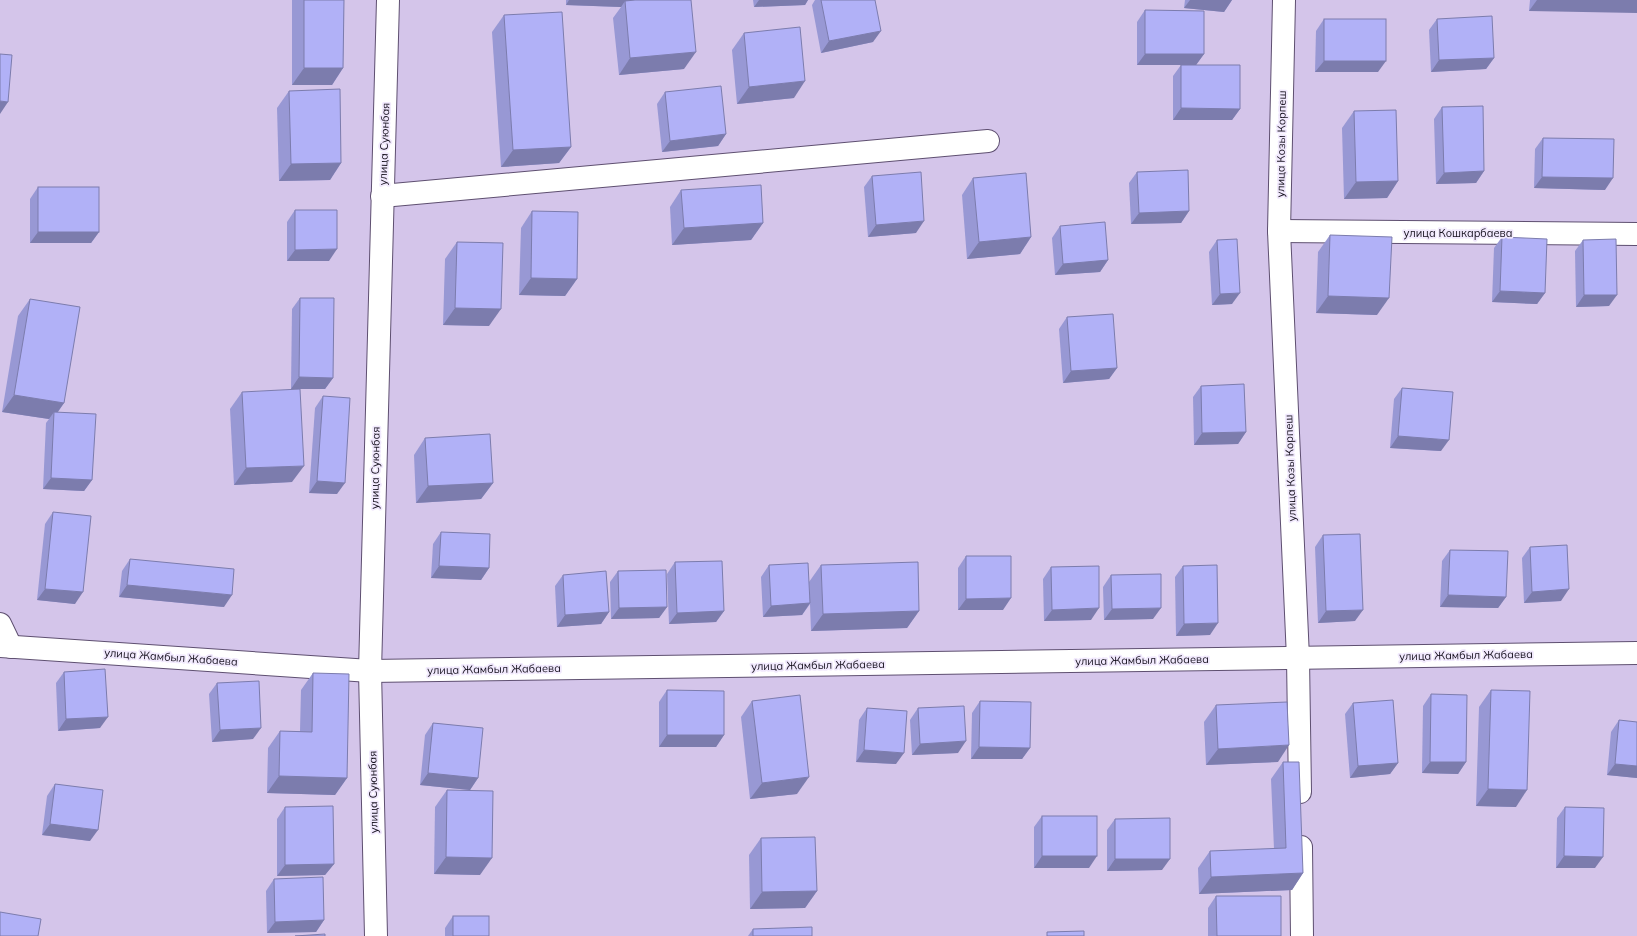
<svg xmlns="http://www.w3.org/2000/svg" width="1637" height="936" viewBox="0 0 1637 936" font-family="Mulish,sans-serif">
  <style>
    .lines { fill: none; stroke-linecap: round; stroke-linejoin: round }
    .minor-casing { stroke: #5e4f70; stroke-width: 24 }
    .minor { stroke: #fff; stroke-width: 22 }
    .wall { fill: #9898d4 }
    .shaded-wall { fill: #7c7cad }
    .building { fill: #b1b1f7; stroke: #7c7cad }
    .labels { text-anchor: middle; stroke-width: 3.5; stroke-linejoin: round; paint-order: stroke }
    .street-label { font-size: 11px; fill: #16111e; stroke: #f1e9fd }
  </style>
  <rect width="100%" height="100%" fill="#d4c5ea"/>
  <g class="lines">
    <defs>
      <g id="minor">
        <polyline points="1284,0 1279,231 1298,658 1300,792"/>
        <polyline points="382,196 988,141"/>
        <polyline points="1279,231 1637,234"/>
        <polyline points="0,624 11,647"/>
        <polyline points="0,646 370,671 1637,653"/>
        <polyline points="1301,847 1302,936"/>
        <polyline points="376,936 370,671 388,0"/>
      </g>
    </defs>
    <use href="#minor" class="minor-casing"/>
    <use href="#minor" class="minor"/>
  </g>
  <g class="wall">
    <polygon points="292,0 344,0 343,68 332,85 292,85"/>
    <polygon points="566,0 691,0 684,69 619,75 613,18 621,7 566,5"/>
    <polygon points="753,0 808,0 805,5 754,7"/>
    <polygon points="815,0 875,0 873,42 821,53 812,5"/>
    <polygon points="1185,0 1232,0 1224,12 1184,8"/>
    <polygon points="1530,0 1637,0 1529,11"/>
    <polygon points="1145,10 1204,54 1196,65 1240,109 1232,120 1173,120 1173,76 1181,65 1137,65 1137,22"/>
    <polygon points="504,15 571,147 559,163 501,167 492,32"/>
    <polygon points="1324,19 1378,72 1315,72 1316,31"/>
    <polygon points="1437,19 1494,58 1486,69 1431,72 1429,30"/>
    <polygon points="744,33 794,98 737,104 732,50"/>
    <polygon points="289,91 341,163 330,180 279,181 277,108"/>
    <polygon points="665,92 726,134 718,146 662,152 657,104"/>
    <polygon points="1442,107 1484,171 1476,183 1436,184 1434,119"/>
    <polygon points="1354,111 1398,181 1387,198 1344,199 1342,128"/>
    <polygon points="1543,138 1605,190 1534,188 1535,149"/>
    <polygon points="1137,172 1189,211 1181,223 1131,224 1129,183"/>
    <polygon points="872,176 916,233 868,237 864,187"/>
    <polygon points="973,178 1031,237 1020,254 967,259 962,195"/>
    <polygon points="38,187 99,232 91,243 30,243 30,199"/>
    <polygon points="681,190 763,223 751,240 672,245 670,207"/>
    <polygon points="295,210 329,261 287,261 287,222"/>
    <polygon points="532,211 577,279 565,296 519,295 521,228"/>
    <polygon points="1060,226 1108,260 1100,272 1055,275 1052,238"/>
    <polygon points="1330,235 1377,315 1316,313 1318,252"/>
    <polygon points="1502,237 1545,293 1537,304 1492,302 1494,248"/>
    <polygon points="1217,240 1232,304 1212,305 1209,252"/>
    <polygon points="1583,240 1609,306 1576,307 1575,251"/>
    <polygon points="457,242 489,326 443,325 445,259"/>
    <polygon points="300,298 333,378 325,389 291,389 292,309"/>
    <polygon points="30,299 64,403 58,412 92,480 84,491 43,489 46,423 49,419 2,412 18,316"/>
    <polygon points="1067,317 1117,368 1109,379 1063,383 1059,329"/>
    <polygon points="1201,386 1246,432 1238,444 1194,445 1193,397"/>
    <polygon points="1402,388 1441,451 1390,448 1394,399"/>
    <polygon points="242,392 292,482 234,485 230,409"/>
    <polygon points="323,396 337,494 309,493 315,408"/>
    <polygon points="425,438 493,483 481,499 416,503 414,455"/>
    <polygon points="53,512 75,604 37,600 45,524"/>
    <polygon points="441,532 489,568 481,580 431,578 433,544"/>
    <polygon points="1323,535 1355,621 1318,623 1315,547"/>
    <polygon points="1530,547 1561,601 1524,603 1522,558"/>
    <polygon points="1450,550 1506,597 1498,608 1440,607 1442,561"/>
    <polygon points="966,556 1003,610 958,610 958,568"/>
    <polygon points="130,559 224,607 119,597 122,571"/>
    <polygon points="675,562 724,611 716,622 669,624 667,574"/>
    <polygon points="769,565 810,597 809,582 821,565 919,611 907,628 811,631 810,604 802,615 763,617 761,577"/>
    <polygon points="1183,566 1210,635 1176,636 1175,577"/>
    <polygon points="1051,567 1091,620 1044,621 1043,579"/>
    <polygon points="618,571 667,607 659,618 611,619 610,582"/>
    <polygon points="563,575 609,612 601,624 557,627 555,586"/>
    <polygon points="1111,575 1153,619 1104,620 1103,587"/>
    <polygon points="64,672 100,728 58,731 56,683"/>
    <polygon points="313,673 347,778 335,795 267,793 268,748 280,731 300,731 301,690"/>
    <polygon points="217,683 253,739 212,742 209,694"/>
    <polygon points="667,690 724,735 716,747 659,747 659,702"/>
    <polygon points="1491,690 1516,807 1476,806 1479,707"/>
    <polygon points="1431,694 1466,762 1458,774 1422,773 1423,706"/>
    <polygon points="752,701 797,794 750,799 741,717"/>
    <polygon points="980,701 1030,748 1022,759 971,759 972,713"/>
    <polygon points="1353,703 1398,763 1390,774 1350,778 1345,714"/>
    <polygon points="1216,705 1278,762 1206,765 1204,722"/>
    <polygon points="867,708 896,764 856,762 859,720"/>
    <polygon points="918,708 958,753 912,755 910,720"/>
    <polygon points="1619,720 1637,778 1607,775 1611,732"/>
    <polygon points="433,723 478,778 470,790 420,785 425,735"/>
    <polygon points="1283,762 1303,873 1292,890 1199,894 1198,868 1210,851 1274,849 1271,779"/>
    <polygon points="55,784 90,841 42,835 47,796"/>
    <polygon points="447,790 480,875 434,874 435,807"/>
    <polygon points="285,807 334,864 325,875 277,876 277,819"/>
    <polygon points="1565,807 1595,868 1556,868 1557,818"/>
    <polygon points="1042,816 1089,868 1034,868 1034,827"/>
    <polygon points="1115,819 1162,870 1107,871 1107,830"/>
    <polygon points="761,838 817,891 805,908 750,909 749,855"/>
    <polygon points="274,879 324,920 316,932 267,933 266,891"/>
    <polygon points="1216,896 1281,936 1208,936 1208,908"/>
    <polygon points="453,916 489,936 445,936 445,928"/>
    <polygon points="753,929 812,936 748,936"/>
  </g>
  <g class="shaded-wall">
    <polygon points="569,0 662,0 625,1 621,7 566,5"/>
    <polygon points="759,0 808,0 805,5 754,7"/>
    <polygon points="1190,0 1232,0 1224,12 1184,8"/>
    <polygon points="1537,0 1637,0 1637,13 1529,11"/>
    <polygon points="881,31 873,42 821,53 829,41"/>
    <polygon points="696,52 684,69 619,75 630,58"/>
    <polygon points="1145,54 1204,54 1196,65 1137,65"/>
    <polygon points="1494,58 1486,69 1431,72 1439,60"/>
    <polygon points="1324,61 1386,61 1378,72 1315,72"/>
    <polygon points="304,68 343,68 332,85 292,85"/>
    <polygon points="805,81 794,98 737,104 749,87"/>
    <polygon points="0,101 8,102 0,114"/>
    <polygon points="1181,108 1240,109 1232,120 1173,120"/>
    <polygon points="726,134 718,146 662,152 670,141"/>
    <polygon points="571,147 559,163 501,167 513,150"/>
    <polygon points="341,163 330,180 279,181 291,164"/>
    <polygon points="1484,171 1476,183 1436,184 1444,173"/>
    <polygon points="1542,177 1613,178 1605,190 1534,188"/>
    <polygon points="1398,181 1387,198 1344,199 1356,182"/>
    <polygon points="1189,211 1181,223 1131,224 1139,213"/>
    <polygon points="924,221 916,233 868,237 876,225"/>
    <polygon points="763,223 751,240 672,245 684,228"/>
    <polygon points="38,232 99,232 91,243 30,243"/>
    <polygon points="1031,237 1020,254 967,259 979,242"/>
    <polygon points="337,249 329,261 287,261 295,250"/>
    <polygon points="1108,260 1100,272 1055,275 1063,264"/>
    <polygon points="531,278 577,279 565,296 519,295"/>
    <polygon points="1500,291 1545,293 1537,304 1492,302"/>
    <polygon points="1240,293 1232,304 1212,305 1220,294"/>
    <polygon points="1584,295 1617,295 1609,306 1576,307"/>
    <polygon points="1328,296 1389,298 1377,315 1316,313"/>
    <polygon points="455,308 501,309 489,326 443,325"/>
    <polygon points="1117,368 1109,379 1063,383 1071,371"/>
    <polygon points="299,377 333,378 325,389 291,389"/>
    <polygon points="14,395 64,403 54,417 54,412 49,419 2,412"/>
    <polygon points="1246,432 1238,444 1194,445 1202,433"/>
    <polygon points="1398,436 1449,440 1441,451 1390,448"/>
    <polygon points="304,466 292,482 234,485 246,468"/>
    <polygon points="51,478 92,480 84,491 43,489"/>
    <polygon points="317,481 345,483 337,494 309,493"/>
    <polygon points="493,483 481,499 416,503 428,486"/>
    <polygon points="439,566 489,568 481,580 431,578"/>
    <polygon points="127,585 232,595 224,607 119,597"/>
    <polygon points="45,589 83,592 75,604 37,600"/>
    <polygon points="1569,589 1561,601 1524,603 1532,592"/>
    <polygon points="1448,595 1506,597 1498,608 1440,607"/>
    <polygon points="1011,598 1003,610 958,610 966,599"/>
    <polygon points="810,603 802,615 763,617 771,606"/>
    <polygon points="667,607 659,618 611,619 619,608"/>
    <polygon points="1099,608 1091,620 1044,621 1052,610"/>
    <polygon points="1161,608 1153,619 1104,620 1112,609"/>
    <polygon points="1363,610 1355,621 1318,623 1326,611"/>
    <polygon points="724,611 716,622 669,624 677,613"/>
    <polygon points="919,611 907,628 811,631 823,614"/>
    <polygon points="609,612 601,624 557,627 565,615"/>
    <polygon points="1218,623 1210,635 1176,636 1184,624"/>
    <polygon points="108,717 100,728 58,731 66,719"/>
    <polygon points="261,728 253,739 212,742 220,730"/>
    <polygon points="667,735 724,735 716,747 659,747"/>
    <polygon points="966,741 958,753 912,755 920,744"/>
    <polygon points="1289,745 1278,762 1206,765 1218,749"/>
    <polygon points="979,747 1030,748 1022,759 971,759"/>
    <polygon points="864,750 904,753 896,764 856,762"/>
    <polygon points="1430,762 1466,762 1458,774 1422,773"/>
    <polygon points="1398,763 1390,774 1350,778 1358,766"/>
    <polygon points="1615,764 1637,766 1637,778 1607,775"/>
    <polygon points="428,773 478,778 470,790 420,785"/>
    <polygon points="279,776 347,778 335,795 267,793"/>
    <polygon points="809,777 797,794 750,799 762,783"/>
    <polygon points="1488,789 1527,790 1516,807 1476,806"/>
    <polygon points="50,824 98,830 90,841 42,835"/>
    <polygon points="1042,856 1097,856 1089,868 1034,868"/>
    <polygon points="1564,856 1603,857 1595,868 1556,868"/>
    <polygon points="446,857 492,858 480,875 434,874"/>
    <polygon points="1115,859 1170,859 1162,870 1107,871"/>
    <polygon points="334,864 325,875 277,876 285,865"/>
    <polygon points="1303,873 1292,890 1199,894 1211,877"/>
    <polygon points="817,891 805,908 750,909 762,892"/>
    <polygon points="324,920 316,932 267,933 275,922"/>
  </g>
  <g class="building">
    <polygon points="304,0 344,0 343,68 304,68"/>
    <polygon points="635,0 691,0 696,52 630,58 625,1"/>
    <polygon points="821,0 875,0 881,31 829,41"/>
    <polygon points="1145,10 1204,11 1204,54 1145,54"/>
    <polygon points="562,12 571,147 513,150 504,15"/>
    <polygon points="1492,16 1494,58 1439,60 1437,19"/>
    <rect x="1324" y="19" width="62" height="42"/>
    <polygon points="800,27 805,81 749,87 744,33"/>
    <polygon points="0,54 12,55 8,102 0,101"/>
    <polygon points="1181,65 1240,65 1240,109 1181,108"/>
    <polygon points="721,86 726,134 670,141 665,92"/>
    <polygon points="340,89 341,163 291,164 289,91"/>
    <polygon points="1483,106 1484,171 1444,173 1442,107"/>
    <polygon points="1396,110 1398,181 1356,182 1354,111"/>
    <polygon points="1543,138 1614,139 1613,178 1542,177"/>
    <polygon points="1188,170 1189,211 1139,213 1137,172"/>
    <polygon points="921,172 924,221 876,225 872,176"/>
    <polygon points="1026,173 1031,237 979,242 973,178"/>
    <polygon points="761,185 763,223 684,228 681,190"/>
    <rect x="38" y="187" width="61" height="45"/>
    <polygon points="295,210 337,210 337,249 295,250"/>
    <polygon points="532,211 578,212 577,279 531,278"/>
    <polygon points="1105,222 1108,260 1063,264 1060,226"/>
    <polygon points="1330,235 1392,237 1389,298 1328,296"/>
    <polygon points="1502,237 1547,239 1545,293 1500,291"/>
    <polygon points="1237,239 1240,293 1220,294 1217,240"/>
    <polygon points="1616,239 1617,295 1584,295 1583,240"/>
    <polygon points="457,242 503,243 501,309 455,308"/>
    <polygon points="300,298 334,298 333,378 299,377"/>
    <polygon points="30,299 80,307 64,403 14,395"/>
    <polygon points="1113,314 1117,368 1071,371 1067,317"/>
    <polygon points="1244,384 1246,432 1202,433 1201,386"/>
    <polygon points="1402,388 1453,392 1449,440 1398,436"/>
    <polygon points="300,389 304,466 246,468 242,392"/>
    <polygon points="323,396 350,398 345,483 317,481"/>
    <polygon points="54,412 96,414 92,480 51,478"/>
    <polygon points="490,434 493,483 428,486 425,438"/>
    <polygon points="53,512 91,516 83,592 45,589"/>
    <polygon points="441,532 490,534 489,568 439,566"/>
    <polygon points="1360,534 1363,610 1326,611 1323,535"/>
    <polygon points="1567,545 1569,589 1532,592 1530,547"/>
    <polygon points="1450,550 1508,551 1506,597 1448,595"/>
    <polygon points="966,556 1011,556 1011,598 966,599"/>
    <polygon points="130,559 234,569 232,595 127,585"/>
    <polygon points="722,561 724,611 677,613 675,562"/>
    <polygon points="918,562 919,611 823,614 821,565"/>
    <polygon points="808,563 810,603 771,606 769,565"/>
    <polygon points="1217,565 1218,623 1184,624 1183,566"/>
    <polygon points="1099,566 1099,608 1052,610 1051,567"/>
    <polygon points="666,570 667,607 619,608 618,571"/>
    <polygon points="606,571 609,612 565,615 563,575"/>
    <polygon points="1161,574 1161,608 1112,609 1111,575"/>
    <polygon points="105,669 108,717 66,719 64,672"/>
    <polygon points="313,673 349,674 347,778 279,776 280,731 312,732"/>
    <polygon points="259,681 261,728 220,730 217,683"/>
    <polygon points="667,690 724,691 724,735 667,735"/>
    <polygon points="1491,690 1530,691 1527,790 1488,789"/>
    <polygon points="1431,694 1467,695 1466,762 1430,762"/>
    <polygon points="800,695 809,777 762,783 752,701"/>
    <polygon points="1393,700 1398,763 1358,766 1353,703"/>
    <polygon points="980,701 1031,702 1030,748 979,747"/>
    <polygon points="1287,702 1289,745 1218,749 1216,705"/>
    <polygon points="964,706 966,741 920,744 918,708"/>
    <polygon points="867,708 907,711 904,753 864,750"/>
    <polygon points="1619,720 1637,722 1637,766 1615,764"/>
    <polygon points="433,723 483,728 478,778 428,773"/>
    <polygon points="1283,762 1299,762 1303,873 1211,877 1210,851 1286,848"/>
    <polygon points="55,784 103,790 98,830 50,824"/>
    <polygon points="447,790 493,791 492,858 446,857"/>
    <polygon points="333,806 334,864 285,865 285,807"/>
    <polygon points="1565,807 1604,808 1603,857 1564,856"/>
    <rect x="1042" y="816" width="55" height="40"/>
    <polygon points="1170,818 1170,859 1115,859 1115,819"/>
    <polygon points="815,837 817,891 762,892 761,838"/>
    <polygon points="323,877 324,920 275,922 274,879"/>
    <polygon points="1216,896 1281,896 1281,936 1217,936"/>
    <polygon points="0,912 41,919 38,936 0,936"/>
    <rect x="453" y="916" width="36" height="20"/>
    <polygon points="812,927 812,936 753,936 753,929"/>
    <polygon points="1084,931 1084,936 1047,936 1047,932"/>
    <polygon points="325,934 325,936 295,936"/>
  </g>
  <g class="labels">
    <g class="street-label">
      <text transform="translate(384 144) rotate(-88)" y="4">улица Суюнбая</text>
      <text transform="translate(1281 144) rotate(-89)" y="4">улица Козы Корпеш</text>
      <text x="1458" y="237">улица Кошкарбаева</text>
      <text transform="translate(375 468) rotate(-89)" y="4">улица Суюнбая</text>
      <text transform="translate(1290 468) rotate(-92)" y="4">улица Козы Корпеш</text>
      <text transform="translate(1466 655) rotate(-1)" y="4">улица Жамбыл Жабаева</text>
      <text transform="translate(171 657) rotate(4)" y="4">улица Жамбыл Жабаева</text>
      <text transform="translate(1142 660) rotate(-1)" y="4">улица Жамбыл Жабаева</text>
      <text transform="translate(818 665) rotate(-1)" y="4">улица Жамбыл Жабаева</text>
      <text transform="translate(494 669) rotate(-1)" y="4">улица Жамбыл Жабаева</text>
      <text transform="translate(373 792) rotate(-91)" y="4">улица Суюнбая</text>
    </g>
  </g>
</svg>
